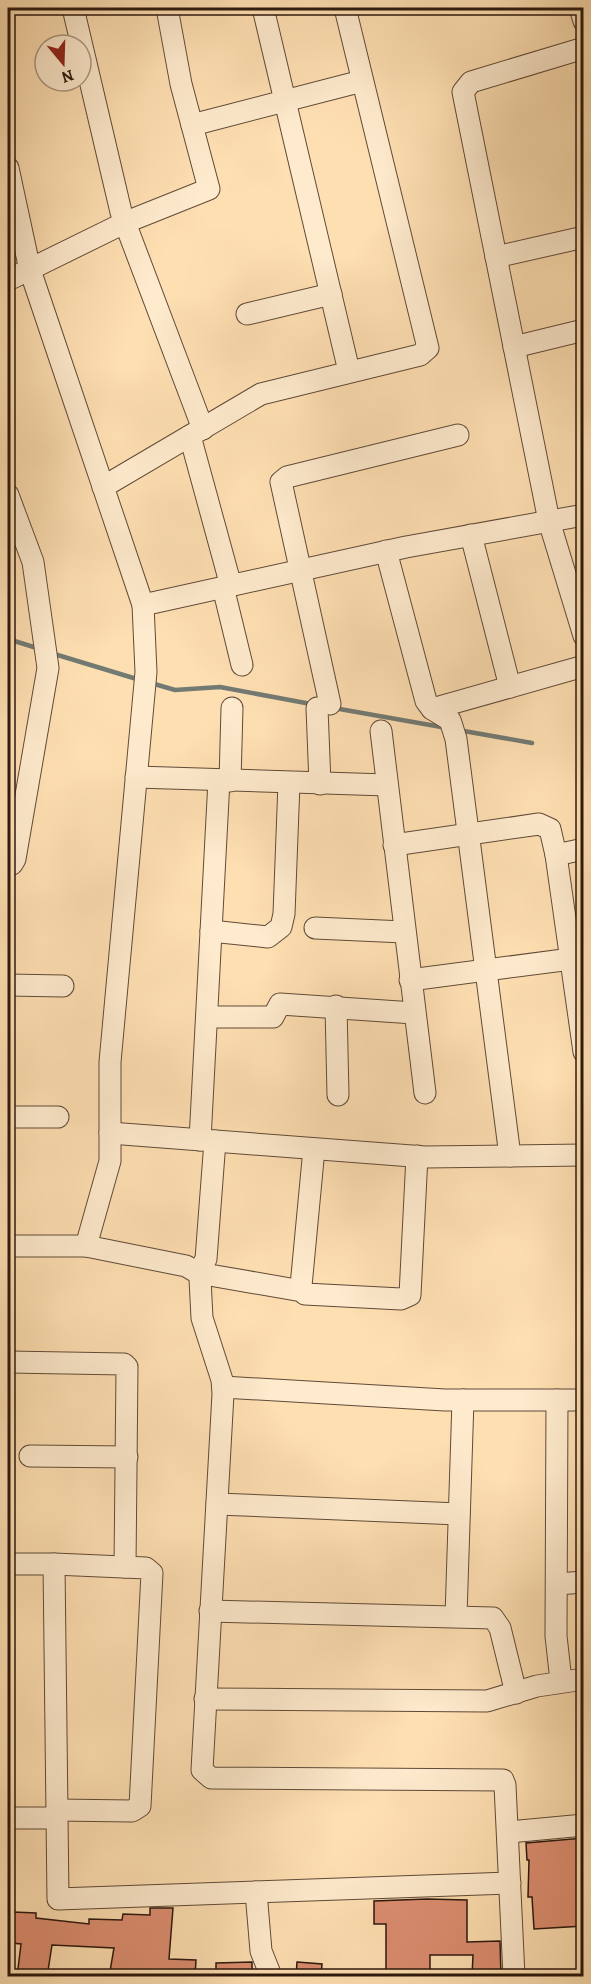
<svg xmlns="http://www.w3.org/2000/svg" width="591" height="1984" viewBox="0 0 591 1984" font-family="Alegreya,serif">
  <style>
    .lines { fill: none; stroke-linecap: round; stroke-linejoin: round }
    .stream { stroke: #737a73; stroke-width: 4.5 }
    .building { fill: #dc8e71; stroke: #2c190f; stroke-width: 1.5 }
    .minor-casing { stroke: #604a38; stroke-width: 23 }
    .minor { stroke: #feeacd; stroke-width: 21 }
  </style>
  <rect width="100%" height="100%" fill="#fedfb2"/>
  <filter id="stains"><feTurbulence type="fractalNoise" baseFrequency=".00333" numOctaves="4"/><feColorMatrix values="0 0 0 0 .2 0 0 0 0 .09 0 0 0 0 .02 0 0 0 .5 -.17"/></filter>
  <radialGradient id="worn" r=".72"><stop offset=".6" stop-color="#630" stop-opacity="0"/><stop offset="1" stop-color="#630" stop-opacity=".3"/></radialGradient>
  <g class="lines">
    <g class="stream">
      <polyline points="8,639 40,649"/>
      <polyline points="51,653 140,680"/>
      <polyline points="151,683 175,690 220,687 311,704"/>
      <polyline points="334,708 447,728"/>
      <polyline points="458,730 532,743"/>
    </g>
  </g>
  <g class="building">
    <polygon points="584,1838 584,1926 534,1929 532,1897 528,1897 529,1860 527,1860 526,1843"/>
    <polygon points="427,1899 467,1900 467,1942 500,1941 501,1977 472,1977 473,1955 430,1955 430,1977 386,1977 386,1924 374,1924 374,1901"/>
    <polygon points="150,1908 173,1908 169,1959 196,1960 195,1977 109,1977 114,1948 52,1945 47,1977 17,1977 21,1944 11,1943 13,1912 36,1913 36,1918 89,1924 89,1919 122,1920 123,1914 150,1915"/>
    <polygon points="252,1962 252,1977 216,1977 216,1963"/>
    <polygon points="297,1962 322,1964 321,1977 296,1977"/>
  </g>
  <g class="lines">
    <defs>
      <g id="minor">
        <polyline points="73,8 121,212 203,429"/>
        <polyline points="263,8 349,371"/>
        <polyline points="580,8 584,21"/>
        <polyline points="584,48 471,82 463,92 549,521 584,636"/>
        <polyline points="192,125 362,81"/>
        <polyline points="8,168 30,270 143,605 146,672 110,1062 110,1161 86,1246 8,1246"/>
        <polyline points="496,257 584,237"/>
        <polyline points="8,280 124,223 209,189 181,84 167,8"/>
        <polyline points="247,314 331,294"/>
        <polyline points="514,347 584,330"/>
        <polyline points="190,436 231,586"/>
        <polyline points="103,487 261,394 420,355 428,348 345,8"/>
        <polyline points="8,495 33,562 48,668 15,859 12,864 8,865"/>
        <polyline points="471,535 510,687"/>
        <polyline points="386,551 426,701 432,709 450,720 456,739 510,1156"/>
        <polyline points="223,587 242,665"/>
        <polyline points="143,605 406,547 584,515"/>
        <polyline points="330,704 281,482 287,477 458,435"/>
        <polyline points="317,708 320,784"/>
        <polyline points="432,709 584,666"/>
        <polyline points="381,731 425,1093"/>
        <polyline points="136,777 387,785"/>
        <polyline points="230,781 232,708"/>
        <polyline points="394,845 539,824 550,829 556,855 584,1052"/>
        <polyline points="556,855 584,849"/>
        <polyline points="315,928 404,932"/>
        <polyline points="211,931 268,937 281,927 284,914 289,783"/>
        <polyline points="410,980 571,959"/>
        <polyline points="8,985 63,986"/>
        <polyline points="336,1006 338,1095"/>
        <polyline points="207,1017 273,1017 280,1004 414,1013"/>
        <polyline points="8,1117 58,1117"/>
        <polyline points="110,1133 425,1157 584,1155"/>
        <polyline points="200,1140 219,780"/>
        <polyline points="215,1141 206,1259 198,1273 302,1291"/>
        <polyline points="314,1149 301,1286 305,1294 401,1299 410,1295 417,1156"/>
        <polyline points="86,1246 186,1266 198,1273 200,1279 202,1318 222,1380 223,1394 202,1770 211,1778 503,1780 505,1785 514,1976"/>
        <polyline points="8,1362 124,1364 127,1367 125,1567"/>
        <polyline points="223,1387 445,1400 584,1400"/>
        <polyline points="557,1400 556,1636 561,1681"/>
        <polyline points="30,1456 127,1457"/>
        <polyline points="217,1504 459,1514"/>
        <polyline points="8,1564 54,1564 58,1899 510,1883"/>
        <polyline points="54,1564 146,1568 152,1573 140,1806 132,1811 57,1810"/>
        <polyline points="557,1584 584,1582"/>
        <polyline points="210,1611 493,1618 500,1628 516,1693"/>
        <polyline points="456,1616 463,1400"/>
        <polyline points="205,1699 487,1701 537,1686 584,1679"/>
        <polyline points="8,1818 57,1818"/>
        <polyline points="509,1832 584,1825"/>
        <polyline points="256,1892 261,1951 271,1976"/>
      </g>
    </defs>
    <use href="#minor" class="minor-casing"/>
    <use href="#minor" class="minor"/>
  </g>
  <rect width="591" height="1984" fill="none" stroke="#fedfb2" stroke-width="30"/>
  <rect x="9" y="9" width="573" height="1966" fill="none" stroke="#2c190f" stroke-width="3"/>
  <rect x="15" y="15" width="561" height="1954" fill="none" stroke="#2c190f" stroke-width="1.5"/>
  <g transform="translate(63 63) rotate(161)"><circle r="28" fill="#feeacd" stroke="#aa9681" stroke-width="1.5"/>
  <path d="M0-4.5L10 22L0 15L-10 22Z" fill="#8f2418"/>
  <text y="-9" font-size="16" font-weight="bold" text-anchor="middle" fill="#2c190f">N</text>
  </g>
  <rect width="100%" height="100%" filter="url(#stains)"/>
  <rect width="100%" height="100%" fill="url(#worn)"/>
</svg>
